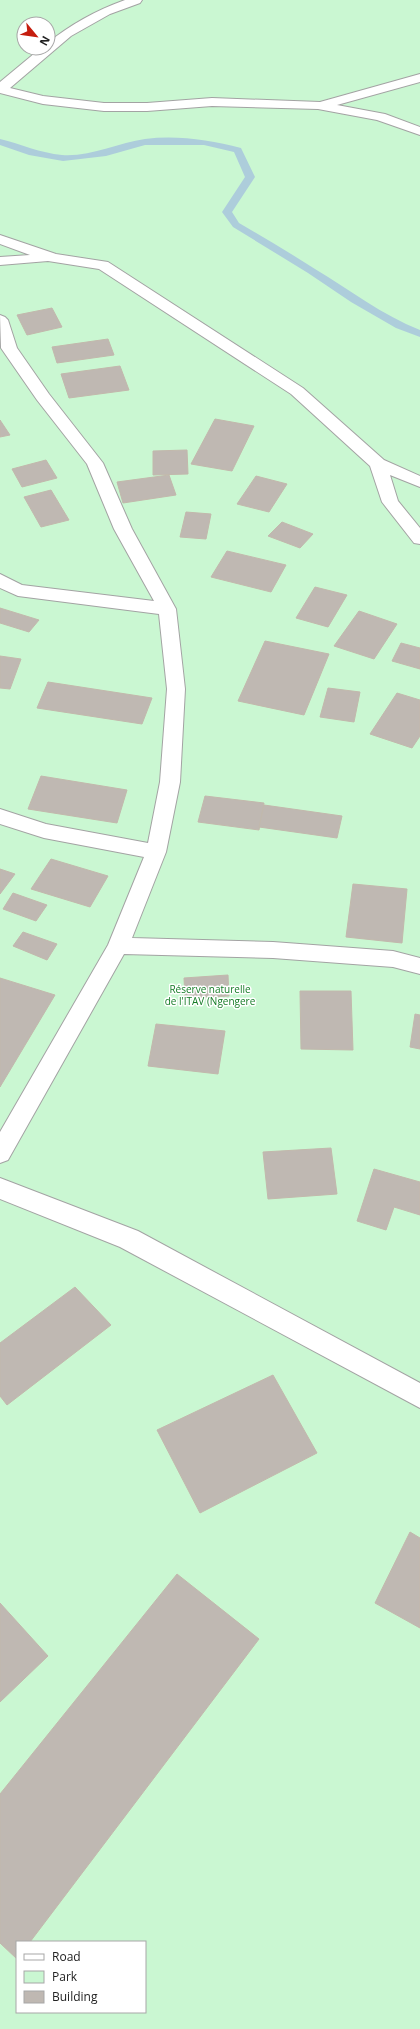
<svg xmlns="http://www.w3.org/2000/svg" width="420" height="2029" viewBox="0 0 420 2029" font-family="'Open Sans',sans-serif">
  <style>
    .park { fill: #caf7d2; fill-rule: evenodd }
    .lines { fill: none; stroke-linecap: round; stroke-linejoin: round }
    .stream { fill: #adcddb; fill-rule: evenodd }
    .building { fill: #bfb8b2; stroke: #c2b8ac }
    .minor-casing { stroke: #a3a3a3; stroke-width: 2 }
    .minor { fill: #fff; fill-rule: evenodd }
    .labels { text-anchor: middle; stroke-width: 3; stroke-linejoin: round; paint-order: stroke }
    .park-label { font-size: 10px; fill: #147b25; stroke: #fff }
  </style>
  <rect width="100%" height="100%" fill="#f1efe9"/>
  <path class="park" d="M0,0H420V2029H0ZM24,24H48V48H24ZM17,1942H145V2012H17Z"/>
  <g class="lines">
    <path class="stream" d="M0,139C21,144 40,153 62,155C90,157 118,143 145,139C177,135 210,140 241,148L255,177L232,212L239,223C265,238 290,253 315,269C350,290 382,315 420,330V337L396,328L351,302L308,273L233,227L222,212L245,177L234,152L204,145H145L106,156L63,161L29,155L0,145Z"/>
  </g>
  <g class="building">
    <polygon points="52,308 62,327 27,335 17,315"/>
    <polygon points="108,339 114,355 57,363 52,347"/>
    <polygon points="120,366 129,390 69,398 61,374"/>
    <polygon points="215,419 254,426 232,471 191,464"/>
    <polygon points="0,420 10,435 0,437"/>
    <polygon points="187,450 188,474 153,475 153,451"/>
    <polygon points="46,460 57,478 22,487 12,469"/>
    <polygon points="169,475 176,495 123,503 117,482"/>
    <polygon points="256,476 287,484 269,512 237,504"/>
    <polygon points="51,490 69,520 41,527 24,497"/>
    <polygon points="186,512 211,514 206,539 180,537"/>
    <polygon points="282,522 313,534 300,548 268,536"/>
    <polygon points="227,551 286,565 271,592 211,577"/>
    <polygon points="315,587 347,595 328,627 296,618"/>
    <polygon points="0,608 39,620 29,632 0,623"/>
    <polygon points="359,611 397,624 374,659 334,646"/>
    <polygon points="265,641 329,654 304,715 238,701"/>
    <polygon points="401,643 420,648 420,669 392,661"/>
    <polygon points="0,656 21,659 10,689 0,688"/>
    <polygon points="48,682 152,698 142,724 37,708"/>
    <polygon points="328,688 360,692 354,722 320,717"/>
    <polygon points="397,693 420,700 420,736 412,748 370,734"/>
    <polygon points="41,776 127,790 117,823 28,809"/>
    <polygon points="205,796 264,803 259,830 198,822"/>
    <polygon points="264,805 342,816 337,838 259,827"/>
    <polygon points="51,859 108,876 90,907 31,889"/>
    <polygon points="0,869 15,874 0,894"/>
    <polygon points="353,884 407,889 402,943 346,937"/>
    <polygon points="13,893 47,905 36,921 3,909"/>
    <polygon points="23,932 57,944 47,960 13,946"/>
    <polygon points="228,975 229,996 185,998 184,978"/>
    <polygon points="0,978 55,995 0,1087"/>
    <polygon points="300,991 351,991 353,1050 301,1049"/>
    <polygon points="415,1014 420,1015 420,1049 410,1047"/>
    <polygon points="156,1024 225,1031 218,1074 148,1066"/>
    <polygon points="331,1148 337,1194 268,1199 263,1152"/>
    <polygon points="374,1169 420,1182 420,1215 394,1207 386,1230 357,1221"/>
    <polygon points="75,1287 111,1325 7,1405 0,1396 0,1343"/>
    <polygon points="273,1375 317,1453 200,1513 157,1430"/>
    <polygon points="410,1532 420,1538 420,1628 375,1603"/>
    <polygon points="177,1574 259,1639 30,1942 17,1942 17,1959 0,1943 0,1794"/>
    <polygon points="0,1603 48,1656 0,1702"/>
  </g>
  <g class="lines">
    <defs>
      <g id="minor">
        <path d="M125,0H142L140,3L110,14L71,36L10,88L43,96L104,103H147L212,98L320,102L420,74V82L337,105L385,114L420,127V135L377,120L318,109L212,106L147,111H104L43,104L0,93V82L41,48H48V43C71,24 97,10 125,0Z"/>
        <polygon points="0,235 56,254 108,262 303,388 384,460 420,476 420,487 390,475 398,501 420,528 420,544 414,543 382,502 370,466 291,394 99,269 48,261 0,265 0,257 30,255 0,244"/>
        <polygon points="0,315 5,317 8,320 17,348 49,394 103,463 132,529 176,609 185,689 180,782 166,852 132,938 273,942 393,951 420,958 420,974 393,967 273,958 124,954 8,1160 0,1163 0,1132 108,945 144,857 44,838 0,824 0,809 46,824 148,843 160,782 167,689 159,614 18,596 0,588 0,574 22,585 154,601 114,529 87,464 37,400 1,348"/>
        <polygon points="0,1178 138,1231 420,1383 420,1408 120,1247 0,1199"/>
      </g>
    </defs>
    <use href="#minor" class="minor-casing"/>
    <use href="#minor" class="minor"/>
  </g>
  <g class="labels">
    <g class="park-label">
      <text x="210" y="993">Réserve naturelle<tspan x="210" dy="12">de l'ITAV (Ngengere</tspan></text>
    </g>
  </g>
  <rect x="16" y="1941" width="130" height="72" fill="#ffffff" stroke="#a7a7a7"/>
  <rect x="24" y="1954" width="20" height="6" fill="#ffffff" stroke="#a7a7a7"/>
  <text x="52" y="1961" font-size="12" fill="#222222">Road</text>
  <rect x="24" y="1971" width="20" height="12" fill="#caf7d2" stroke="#a7a7a7"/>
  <text x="52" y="1981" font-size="12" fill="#222222">Park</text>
  <rect x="24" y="1991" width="20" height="12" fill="#bfb8b2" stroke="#a7a7a7"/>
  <text x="52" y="2001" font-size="12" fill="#222222">Building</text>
  <g transform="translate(36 36) rotate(119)"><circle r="19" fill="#ffffff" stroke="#a7a7a7"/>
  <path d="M0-3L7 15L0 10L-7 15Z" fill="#c51d0e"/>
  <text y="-6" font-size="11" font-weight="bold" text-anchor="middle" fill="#222222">N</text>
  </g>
</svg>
